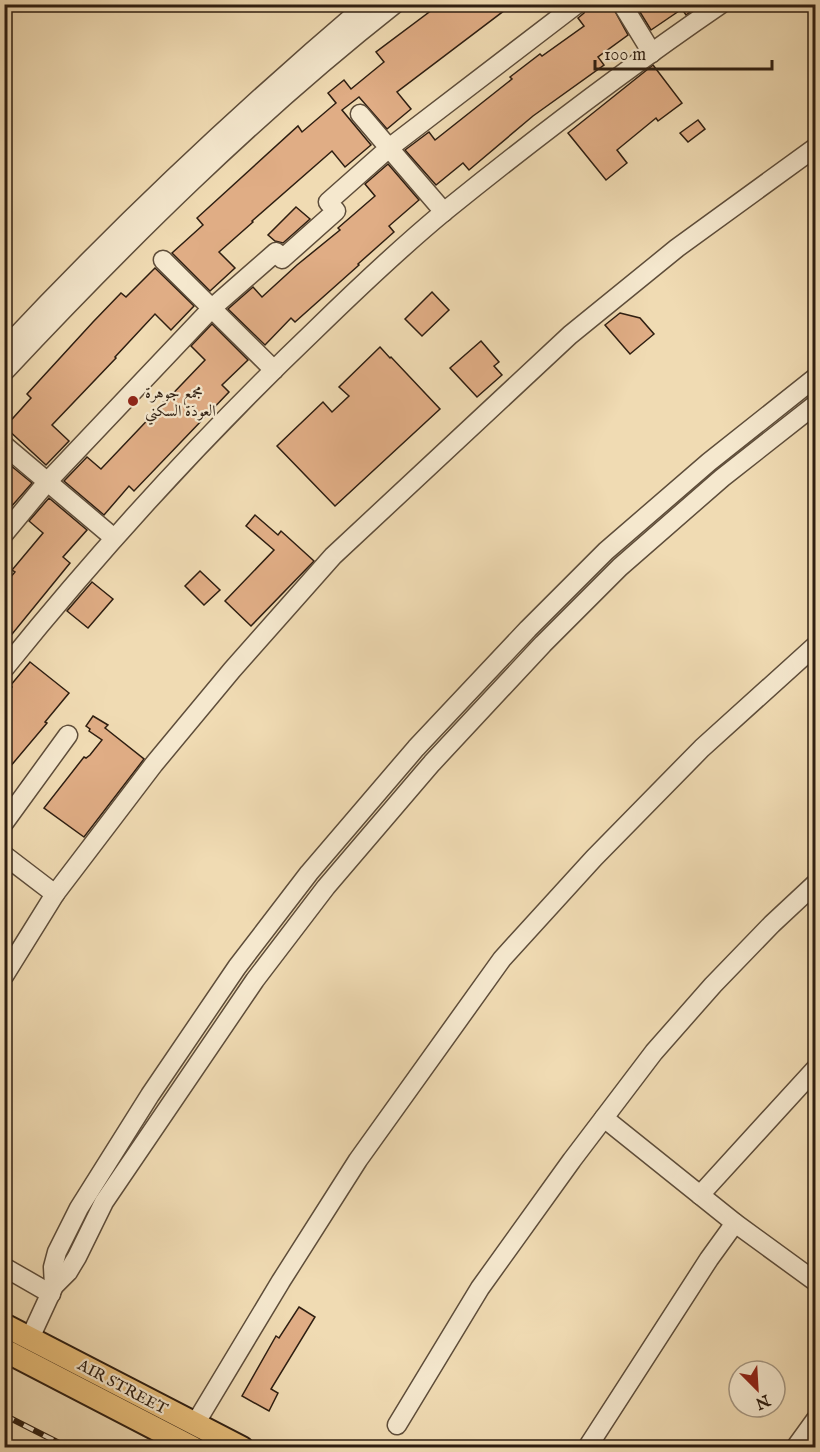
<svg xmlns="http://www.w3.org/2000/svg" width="820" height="1452" viewBox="0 0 820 1452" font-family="'IM FELL English',Amiri,serif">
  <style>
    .building { fill: #e0ad85; stroke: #2e1e11; stroke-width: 1.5 }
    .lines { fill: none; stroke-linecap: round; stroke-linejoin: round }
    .minor-casing { stroke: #5e4d3a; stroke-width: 21 }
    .major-casing { stroke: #2e1e11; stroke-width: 26 }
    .minor { stroke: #f5e8ce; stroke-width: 18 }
    .major { stroke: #e8be7a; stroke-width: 22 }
    .rail-casing { stroke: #2e1e11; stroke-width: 6 }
    .rail { stroke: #f5e8ce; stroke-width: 4; stroke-dasharray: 11; stroke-linecap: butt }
    .poi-dot { fill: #8f2418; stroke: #f5e8ce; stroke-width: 2 }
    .labels { text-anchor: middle; stroke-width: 4.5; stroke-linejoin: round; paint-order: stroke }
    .poi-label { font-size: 16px; fill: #2e1e11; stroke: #f5e8ce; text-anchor: start }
    .street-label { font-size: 16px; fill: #2e1e11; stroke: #f5e8ce }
  </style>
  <rect width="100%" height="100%" fill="#f0dbb3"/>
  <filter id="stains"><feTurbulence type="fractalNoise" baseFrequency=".00333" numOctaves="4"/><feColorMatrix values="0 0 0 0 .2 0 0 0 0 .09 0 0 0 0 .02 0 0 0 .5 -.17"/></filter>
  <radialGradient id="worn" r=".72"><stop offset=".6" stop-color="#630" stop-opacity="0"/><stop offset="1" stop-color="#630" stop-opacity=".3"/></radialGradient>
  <g class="building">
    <polygon points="440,4 513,4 397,92 411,109 387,129 359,97 342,110 371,145 345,167 332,151 252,221 253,222 219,252 235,268 210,291 172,253 203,225 197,218 298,126 302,132 336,103 328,93 344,80 351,89 384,62 376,52"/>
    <polygon points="588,4 611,4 628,35 598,57 604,65 533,116 469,170 463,163 436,185 405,150 429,132 435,140 512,79 510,77 540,54 542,56 584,26 578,18 584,13"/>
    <polygon points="635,4 701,4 686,15 682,9 651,30"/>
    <polygon points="653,65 682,103 658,121 656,118 617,150 627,163 606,180 568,133"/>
    <polygon points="698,120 705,129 688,142 680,133"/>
    <polygon points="388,164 419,200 389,226 394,232 358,264 359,265 295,322 291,318 265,345 228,309 253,287 262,297 297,265 340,230 338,228 375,196 365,184"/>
    <polygon points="296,207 310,219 283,243 275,241 268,235"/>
    <polygon points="155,268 194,306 171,330 155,314 115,357 116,358 52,425 69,441 46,465 5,427 31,398 27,394 93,322 121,293 126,297"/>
    <polygon points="432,292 449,310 422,336 405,319"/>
    <polygon points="620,313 640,318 654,334 630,354 605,325"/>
    <polygon points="212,324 248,360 222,385 229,392 134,491 129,486 104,515 64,481 87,457 101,469 139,429 205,360 191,346"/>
    <polygon points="481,341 499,362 494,366 502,375 477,397 450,368"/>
    <polygon points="380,347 390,358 391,357 440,409 335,506 277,446 323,402 332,412 349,396 339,387"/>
    <polygon points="4,460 32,483 11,507 4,501"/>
    <polygon points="49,498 87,530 63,557 70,563 4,644 4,585 15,572 12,570 43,533 29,521"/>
    <polygon points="255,515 278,535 281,531 314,561 251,626 225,601 274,550 246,526"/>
    <polygon points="200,571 220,590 204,605 185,586"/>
    <polygon points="92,582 113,599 88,628 67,611"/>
    <polygon points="30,662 69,693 45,722 47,723 4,774 4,696 12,687 10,686"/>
    <polygon points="93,716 108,725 105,728 144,759 84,837 44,808 84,757 86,758 90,755 102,740 89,731 90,729 86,726"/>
    <polygon points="299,1307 315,1317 271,1389 278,1393 269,1411 242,1396 276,1336 279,1338"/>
  </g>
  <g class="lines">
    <defs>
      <g id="minor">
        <polyline points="622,4 652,53"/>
        <polyline points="444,212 389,148 577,4"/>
        <polyline points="163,260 274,370"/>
        <path d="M4,349C118,227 239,113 367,4"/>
        <path d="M4,372C127,241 254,115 395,4"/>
        <polyline points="4,445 114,538"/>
        <polyline points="4,534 48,481 212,308 276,252 282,259 336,211 328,202 389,148 360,114"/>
        <path d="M4,669C100,550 203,437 314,331C356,290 399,249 445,211C534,139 626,69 721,4"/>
        <polyline points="4,823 68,735"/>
        <polyline points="4,855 55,894"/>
        <polyline points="4,976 55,894 154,764 232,670 333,556 570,335 677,248 816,147"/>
        <polyline points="604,1118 735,1223 816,1282"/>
        <polyline points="700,1195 816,1068"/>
        <polyline points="4,1267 51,1294"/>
        <polyline points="54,1286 53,1267 57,1252 79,1208 150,1095 237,967 309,873 416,748 528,629 606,551 709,462 816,377"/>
        <polyline points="30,1338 54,1286 68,1272 77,1257 104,1202 255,980 326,887 432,763 543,644 620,567 722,478 816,404"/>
        <polyline points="195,1424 281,1281 358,1160 502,959 594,858 702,748 816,645"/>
        <polyline points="397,1425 480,1288 572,1160 654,1052 713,985 772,924 816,883"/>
        <polyline points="587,1448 709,1259 735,1223"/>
        <polyline points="795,1448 816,1419"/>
      </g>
      <g id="major">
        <polyline points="4,1325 242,1448"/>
        <polyline points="4,1350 193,1448"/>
      </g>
    </defs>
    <use href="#minor" class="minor-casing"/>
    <use href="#major" class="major-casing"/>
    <use href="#minor" class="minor"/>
    <use href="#major" class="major"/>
    <defs>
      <polyline id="rail" points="4,1415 69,1448"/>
    </defs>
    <use href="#rail" class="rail-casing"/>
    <use href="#rail" class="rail"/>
  </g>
  <circle class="poi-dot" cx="133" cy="401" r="6"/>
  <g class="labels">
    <g class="poi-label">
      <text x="145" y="398">مجمع جوهرة<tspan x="145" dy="18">العودة السكني</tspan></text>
    </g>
    <g class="street-label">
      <text transform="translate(123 1386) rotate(28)" y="6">AIR STREET</text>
    </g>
  </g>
  <rect width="820" height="1452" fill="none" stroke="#f0dbb3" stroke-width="24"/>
  <rect x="6" y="6" width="808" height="1440" fill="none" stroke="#2e1e11" stroke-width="3"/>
  <rect x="12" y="12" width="796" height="1428" fill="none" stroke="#2e1e11" stroke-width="1.5"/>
  <g transform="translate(757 1389) rotate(156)"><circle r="28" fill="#f5e8ce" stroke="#a59782" stroke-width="1.5"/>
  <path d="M0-4.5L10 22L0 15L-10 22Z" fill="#8f2418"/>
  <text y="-9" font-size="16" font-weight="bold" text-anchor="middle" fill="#2e1e11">N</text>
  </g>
  <path d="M595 60v9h177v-9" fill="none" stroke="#2e1e11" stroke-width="3"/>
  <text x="604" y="60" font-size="18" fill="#2e1e11" stroke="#f5e8ce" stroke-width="4.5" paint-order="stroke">100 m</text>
  <rect width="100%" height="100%" filter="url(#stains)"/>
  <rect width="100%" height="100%" fill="url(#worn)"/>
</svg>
